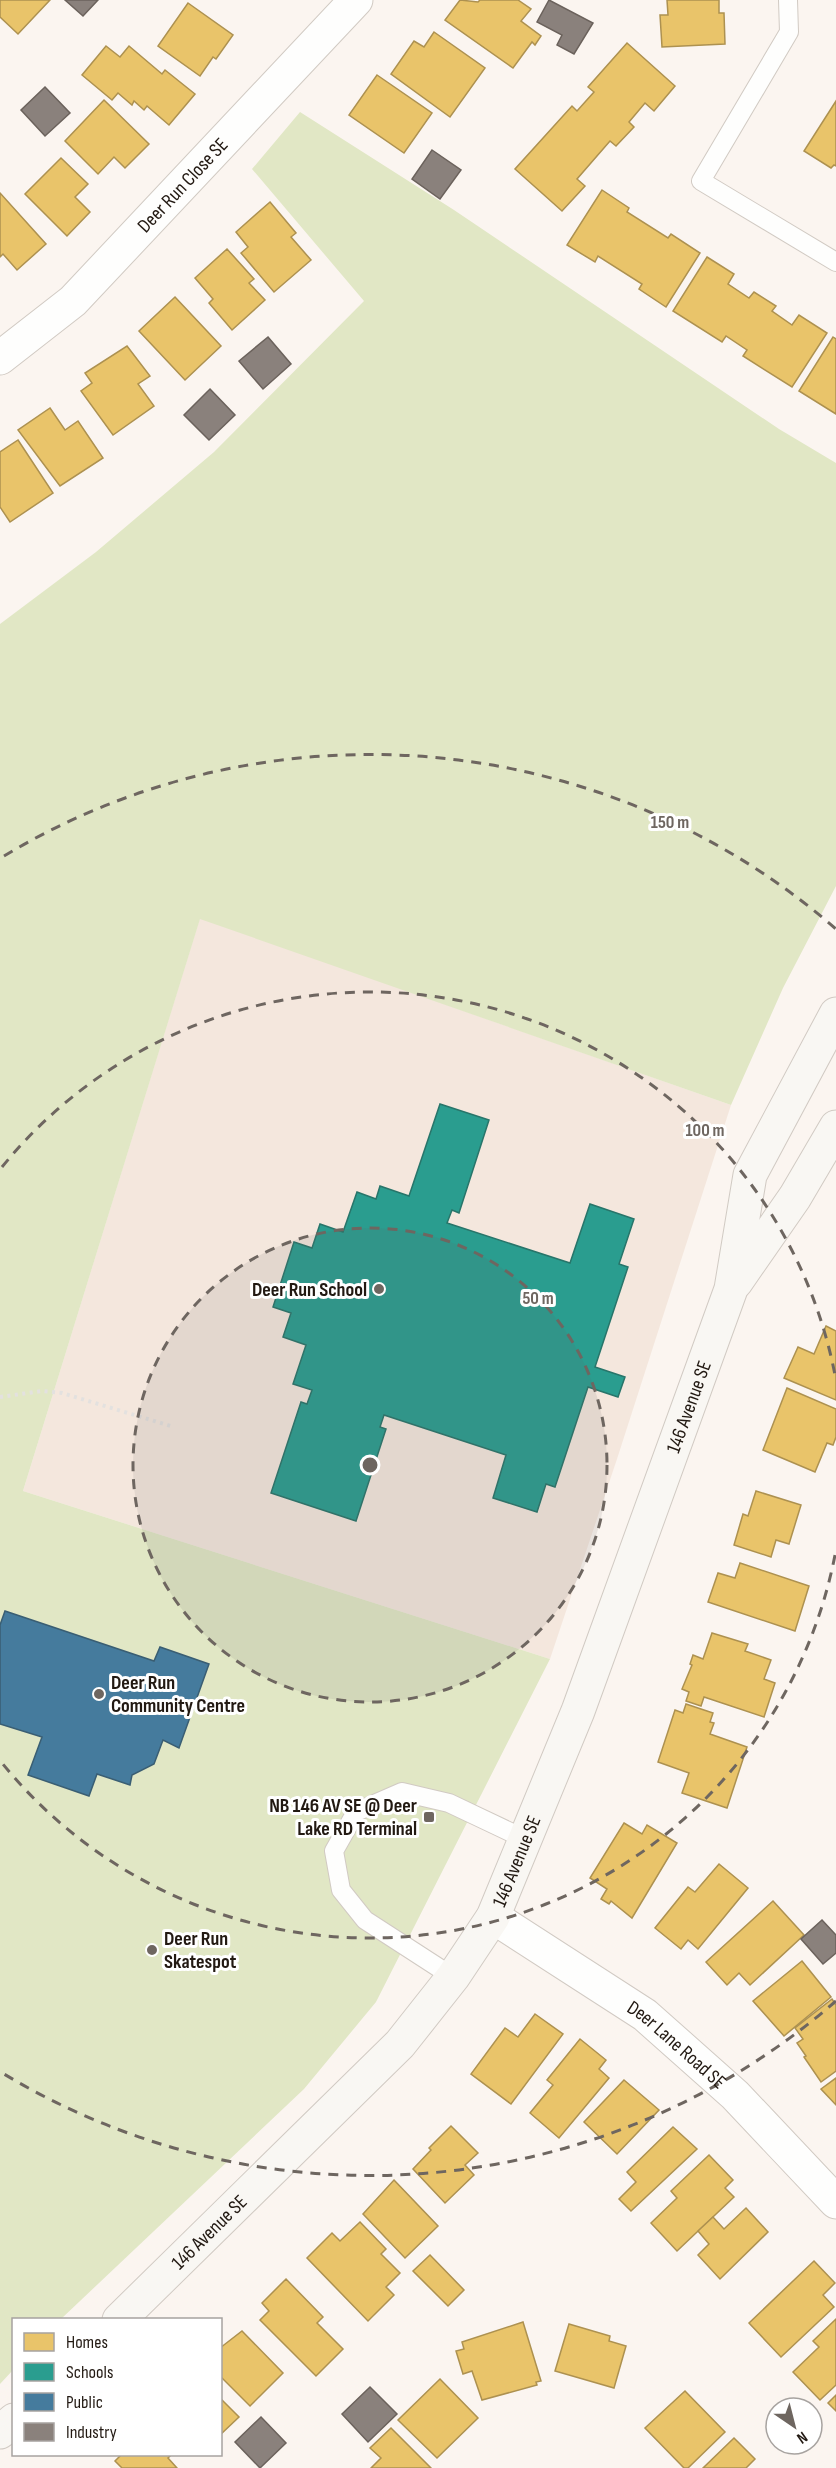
<svg xmlns="http://www.w3.org/2000/svg" width="836" height="2468" viewBox="0 0 836 2468" font-family="'Sofia Sans Condensed',sans-serif">
  <style>
    .built { fill: #f4e7dd }
    .green { fill: #e1e7c5 }
    .homes { fill: #e9c46a; stroke: #ad9150; stroke-width: 1.5 }
    .schools { fill: #2a9d8f; stroke: #28756a; stroke-width: 1.5 }
    .public { fill: #457b9d; stroke: #3a5e73; stroke-width: 1.5 }
    .industry { fill: #8a817c; stroke: #6b625c; stroke-width: 1.5 }
    .lines { fill: none; stroke-linecap: round; stroke-linejoin: round }
    .lane-casing { stroke: #d1cac3; stroke-width: 20 }
    .street-casing { stroke: #d1cac3; stroke-width: 35 }
    .secondary-casing { stroke: #d1cac3; stroke-width: 35 }
    .path { stroke: #e3e1df; stroke-width: 4; stroke-dasharray: 3 4.5; stroke-linecap: butt }
    .lane { stroke: #fefefd; stroke-width: 18 }
    .street { stroke: #fefefd; stroke-width: 33 }
    .secondary { stroke: #f9f7f3; stroke-width: 33 }
    .ring { fill: none; stroke: #6e6660; stroke-width: 3; stroke-dasharray: 10 8 }
    .poi-dot { fill: #6e6660; stroke: #fff; stroke-width: 2 }
    .labels { text-anchor: middle; stroke-width: 6; stroke-linejoin: round; paint-order: stroke }
    .street-label { font-size: 20px; fill: #221912; stroke: #fff }
    .poi-label { font-size: 20px; font-weight: bold; fill: #221912; stroke: #fff; text-anchor: end }
    .centre { fill: #6e6660; stroke: #fff; stroke-width: 3 }
    .ring-label { font-size: 18px; text-anchor: middle; font-weight: bold; fill: #6e6660; stroke: #fff; stroke-width: 6; stroke-linejoin: round; paint-order: stroke }
  </style>
  <rect width="100%" height="100%" fill="#fbf5f0"/>
  <polygon class="built" points="200,918 731,1105 617,1459 550,1659 23,1491"/>
  <polygon class="green" points="300,112 454,210 779,429 836,463 836,886 783,988 731,1105 200,919 23,1491 550,1659 376,2002 304,2089 61,2319 14,2320 13,2370 0,2384 0,624 96,552 214,452 364,301 252,169"/>
  <g class="homes">
    <polygon points="0,0 50,0 18,34 0,17"/>
    <polygon points="460,0 478,2 480,0 518,0 531,9 521,21 541,36 535,45 532,42 513,68 445,20"/>
    <polygon points="667,0 719,0 719,13 724,13 725,44 662,47 660,15 668,15"/>
    <polygon points="188,3 233,35 216,59 213,57 200,76 158,46"/>
    <polygon points="434,32 485,68 450,117 391,74 414,41 424,47"/>
    <polygon points="627,43 675,86 654,111 645,103 629,122 634,127 616,146 610,141 577,179 585,186 562,211 515,169 572,106 577,111 594,92 588,87"/>
    <polygon points="106,46 120,57 129,46 162,74 165,70 195,94 169,125 147,106 144,110 134,101 132,105 118,93 112,100 82,75"/>
    <polygon points="377,75 432,113 404,153 349,115"/>
    <polygon points="104,100 149,144 125,168 114,157 98,174 65,141"/>
    <polygon points="836,101 836,166 834,165 831,168 804,151"/>
    <polygon points="61,158 88,184 75,197 90,212 67,236 25,194"/>
    <polygon points="602,190 629,208 627,212 668,238 671,234 700,253 666,307 639,289 642,284 598,256 595,262 567,245"/>
    <polygon points="0,193 46,244 17,270 3,254 0,257"/>
    <polygon points="270,202 296,233 291,237 311,260 274,292 241,253 248,247 236,232"/>
    <polygon points="227,249 254,279 249,283 265,300 232,330 209,303 213,299 195,278"/>
    <polygon points="707,257 734,274 728,284 749,298 754,292 776,306 772,311 792,325 799,315 827,333 792,387 743,356 747,350 726,336 722,342 673,311"/>
    <polygon points="175,297 221,346 185,380 139,331"/>
    <polygon points="833,337 836,339 836,414 799,391"/>
    <polygon points="127,346 150,376 138,384 154,406 113,435 81,391 92,383 85,373"/>
    <polygon points="50,408 65,430 78,421 103,458 60,486 18,430"/>
    <polygon points="18,440 53,493 10,522 0,507 0,452"/>
    <polygon points="826,1326 836,1331 836,1400 784,1378 798,1347 814,1354"/>
    <polygon points="787,1388 836,1409 836,1437 833,1445 827,1443 815,1472 763,1450"/>
    <polygon points="756,1491 801,1505 789,1544 776,1540 771,1557 734,1545 743,1514 748,1516"/>
    <polygon points="740,1563 809,1586 795,1631 708,1602 718,1573 735,1578"/>
    <polygon points="712,1633 748,1644 745,1651 771,1660 764,1679 775,1683 764,1717 704,1697 701,1706 686,1701 689,1692 682,1689 692,1665 690,1664 693,1655 703,1659"/>
    <polygon points="686,1704 713,1713 710,1722 714,1723 710,1734 747,1747 727,1808 682,1793 689,1773 658,1762 675,1710 683,1713"/>
    <polygon points="624,1823 642,1834 647,1825 677,1843 632,1918 611,1901 609,1904 601,1899 607,1889 590,1878"/>
    <polygon points="719,1864 748,1888 698,1949 688,1940 681,1949 655,1928 688,1887 695,1892"/>
    <polygon points="773,1901 804,1935 750,1985 739,1973 727,1985 706,1962"/>
    <polygon points="802,1961 831,1997 784,2036 753,2001"/>
    <polygon points="832,1999 836,2005 836,2071 821,2082 804,2057 806,2056 797,2043 803,2039 795,2028"/>
    <polygon points="535,2014 563,2034 511,2104 471,2074 505,2028 518,2037"/>
    <polygon points="580,2039 606,2060 599,2069 609,2078 559,2138 530,2113 553,2085 547,2080"/>
    <polygon points="836,2078 836,2105 821,2089"/>
    <polygon points="624,2080 659,2110 617,2154 584,2122"/>
    <polygon points="451,2126 478,2153 465,2165 474,2175 445,2203 413,2169 431,2150 429,2148"/>
    <polygon points="673,2127 697,2149 631,2211 619,2199 636,2182 627,2172"/>
    <polygon points="709,2155 733,2180 725,2188 734,2197 677,2251 651,2223 677,2198 671,2191"/>
    <polygon points="394,2180 438,2226 405,2258 363,2214"/>
    <polygon points="746,2208 768,2232 720,2279 698,2255 709,2244 698,2231 713,2217 724,2229"/>
    <polygon points="360,2222 386,2249 381,2254 400,2273 386,2287 394,2295 368,2321 307,2258 332,2233 340,2241"/>
    <polygon points="430,2255 464,2290 448,2306 413,2271"/>
    <polygon points="814,2261 835,2283 823,2295 834,2307 781,2357 749,2323"/>
    <polygon points="286,2279 323,2317 317,2323 343,2349 316,2376 260,2320 269,2311 262,2303"/>
    <polygon points="836,2319 836,2385 820,2400 793,2372 819,2347 813,2341"/>
    <polygon points="523,2322 541,2381 536,2382 537,2385 482,2400 472,2371 463,2374 456,2351 464,2349 462,2342"/>
    <polygon points="569,2324 610,2336 609,2341 626,2346 614,2388 555,2371"/>
    <polygon points="242,2331 283,2373 250,2406 220,2376 220,2348"/>
    <polygon points="440,2379 478,2418 437,2458 398,2420"/>
    <polygon points="685,2391 725,2432 688,2468 684,2468 645,2428"/>
    <polygon points="836,2395 836,2411 828,2403"/>
    <polygon points="220,2398 239,2417 220,2435"/>
    <polygon points="391,2428 431,2468 371,2468 381,2458 370,2448"/>
    <polygon points="734,2438 755,2459 746,2468 703,2468"/>
    <polygon points="122,2454 172,2454 168,2458 177,2468 122,2468 115,2461"/>
  </g>
  <polygon class="schools" points="440,1104 489,1120 459,1213 452,1210 447,1223 570,1263 590,1204 634,1219 619,1264 628,1267 595,1367 625,1377 618,1397 588,1387 555,1487 546,1484 537,1512 493,1498 506,1455 384,1415 380,1427 386,1429 356,1521 271,1493 301,1402 307,1404 312,1390 293,1384 306,1345 283,1337 291,1313 273,1307 294,1242 312,1248 320,1224 343,1232 357,1192 376,1199 380,1186 409,1196"/>
  <polygon class="public" points="5,1611 154,1661 160,1647 209,1664 179,1748 163,1740 154,1764 132,1775 130,1785 97,1774 89,1796 28,1775 42,1737 0,1724 0,1625"/>
  <g class="industry">
    <polygon points="65,0 98,0 83,16"/>
    <polygon points="549,0 593,23 574,54 557,45 562,35 537,22"/>
    <polygon points="45,87 70,113 45,136 21,110"/>
    <polygon points="432,150 461,170 440,199 412,179"/>
    <polygon points="268,337 291,364 263,389 239,361"/>
    <polygon points="210,389 235,415 209,440 184,415"/>
    <polygon points="822,1920 836,1935 836,1953 823,1964 801,1939"/>
    <polygon points="370,2387 397,2414 368,2442 342,2414"/>
    <polygon points="261,2417 286,2443 260,2468 235,2442"/>
  </g>
  <g class="lines">
    <defs>
      <g id="lane">
        <polyline points="788,0 789,32 701,181 836,262"/>
        <polyline points="453,1977 365,1920 341,1890 334,1851 356,1812 402,1792 449,1803 527,1840"/>
      </g>
      <g id="street">
        <path id="s1" d="M0,358L73,301L356,0"/>
        <path id="s2" d="M493,1917L645,2015L735,2095L836,2202"/>
      </g>
      <g id="secondary">
        <polyline points="736,1282 795,1197 836,1127"/>
        <path id="s3" d="M119,2320L400,2044L453,1977L493,1917L578,1711L731,1289L750,1175L836,1014"/>
        <polyline points="0,2432 14,2420"/>
      </g>
    </defs>
    <use href="#lane" class="lane-casing"/>
    <use href="#street" class="street-casing"/>
    <use href="#secondary" class="secondary-casing"/>
    <polyline class="path" points="0,1397 42,1391 62,1393 174,1427"/>
    <use href="#lane" class="lane"/>
    <use href="#street" class="street"/>
    <use href="#secondary" class="secondary"/>
  </g>
  <circle cx="370" cy="1465" r="237" fill="#6e6660" fill-opacity=".12"/>
  <g class="ring">
    <circle cx="370" cy="1465" r="237"/>
    <path d="M835 1555A474 474 0 0 1 2 1763M2 1167A474 474 0 0 1 835 1375"/>
    <path d="M836 2001A710 710 0 0 1 4 2074M4 856A710 710 0 0 1 836 929"/>
  </g>
  <g class="poi-dot">
    <circle cx="379" cy="1289" r="6"/>
    <circle cx="99" cy="1694" r="6"/>
    <rect x="423" y="1811" width="12" height="12" rx="3"/>
    <circle cx="152" cy="1950" r="6"/>
  </g>
  <g class="labels">
    <g class="street-label">
      <text dy="7" stroke="none"><textPath href="#s1" startOffset="252">Deer Run Close SE</textPath></text>
      <text dy="7" stroke="none"><textPath href="#s3" startOffset="1098">146 Avenue SE</textPath></text>
      <text dy="7" stroke="none"><textPath href="#s3" startOffset="612">146 Avenue SE</textPath></text>
      <text dy="7" stroke="none"><textPath href="#s2" startOffset="224">Deer Lane Road SE</textPath></text>
      <text dy="7" stroke="none"><textPath href="#s3" startOffset="126">146 Avenue SE</textPath></text>
    </g>
    <g class="poi-label">
      <text x="367" y="1296">Deer Run School</text>
      <text x="111" y="1689" text-anchor="start">Deer Run<tspan x="111" dy="23">Community Centre</tspan></text>
      <text x="417" y="1812">NB 146 AV SE @ Deer<tspan x="417" dy="23">Lake RD Terminal</tspan></text>
      <text x="164" y="1945" text-anchor="start">Deer Run<tspan x="164" dy="23">Skatespot</tspan></text>
    </g>
  </g>
  <circle cx="370" cy="1465" r="9" class="centre"/>
  <g class="ring-label">
    <text x="670" y="828">150 m</text>
    <text x="705" y="1136">100 m</text>
    <text x="538" y="1304">50 m</text>
  </g>
  <rect x="12" y="2318" width="210" height="138" fill="#ffffff" stroke="#a7a3a0" stroke-width="1.5"/>
  <rect x="24" y="2333" width="30" height="18" fill="#e9c46a" stroke="#a7a3a0" stroke-width="1.5"/>
  <text x="66" y="2348" font-size="18" fill="#221912">Homes</text>
  <rect x="24" y="2363" width="30" height="18" fill="#2a9d8f" stroke="#a7a3a0" stroke-width="1.5"/>
  <text x="66" y="2378" font-size="18" fill="#221912">Schools</text>
  <rect x="24" y="2393" width="30" height="18" fill="#457b9d" stroke="#a7a3a0" stroke-width="1.5"/>
  <text x="66" y="2408" font-size="18" fill="#221912">Public</text>
  <rect x="24" y="2423" width="30" height="18" fill="#8a817c" stroke="#a7a3a0" stroke-width="1.5"/>
  <text x="66" y="2438" font-size="18" fill="#221912">Industry</text>
  <g transform="translate(794 2426) rotate(145)"><circle r="28" fill="#ffffff" stroke="#a7a3a0" stroke-width="1.5"/>
  <path d="M0-4.5L10 22L0 15L-10 22Z" fill="#6e6660"/>
  <text y="-9" font-size="16" font-weight="bold" text-anchor="middle" fill="#221912">N</text>
  </g>
</svg>
